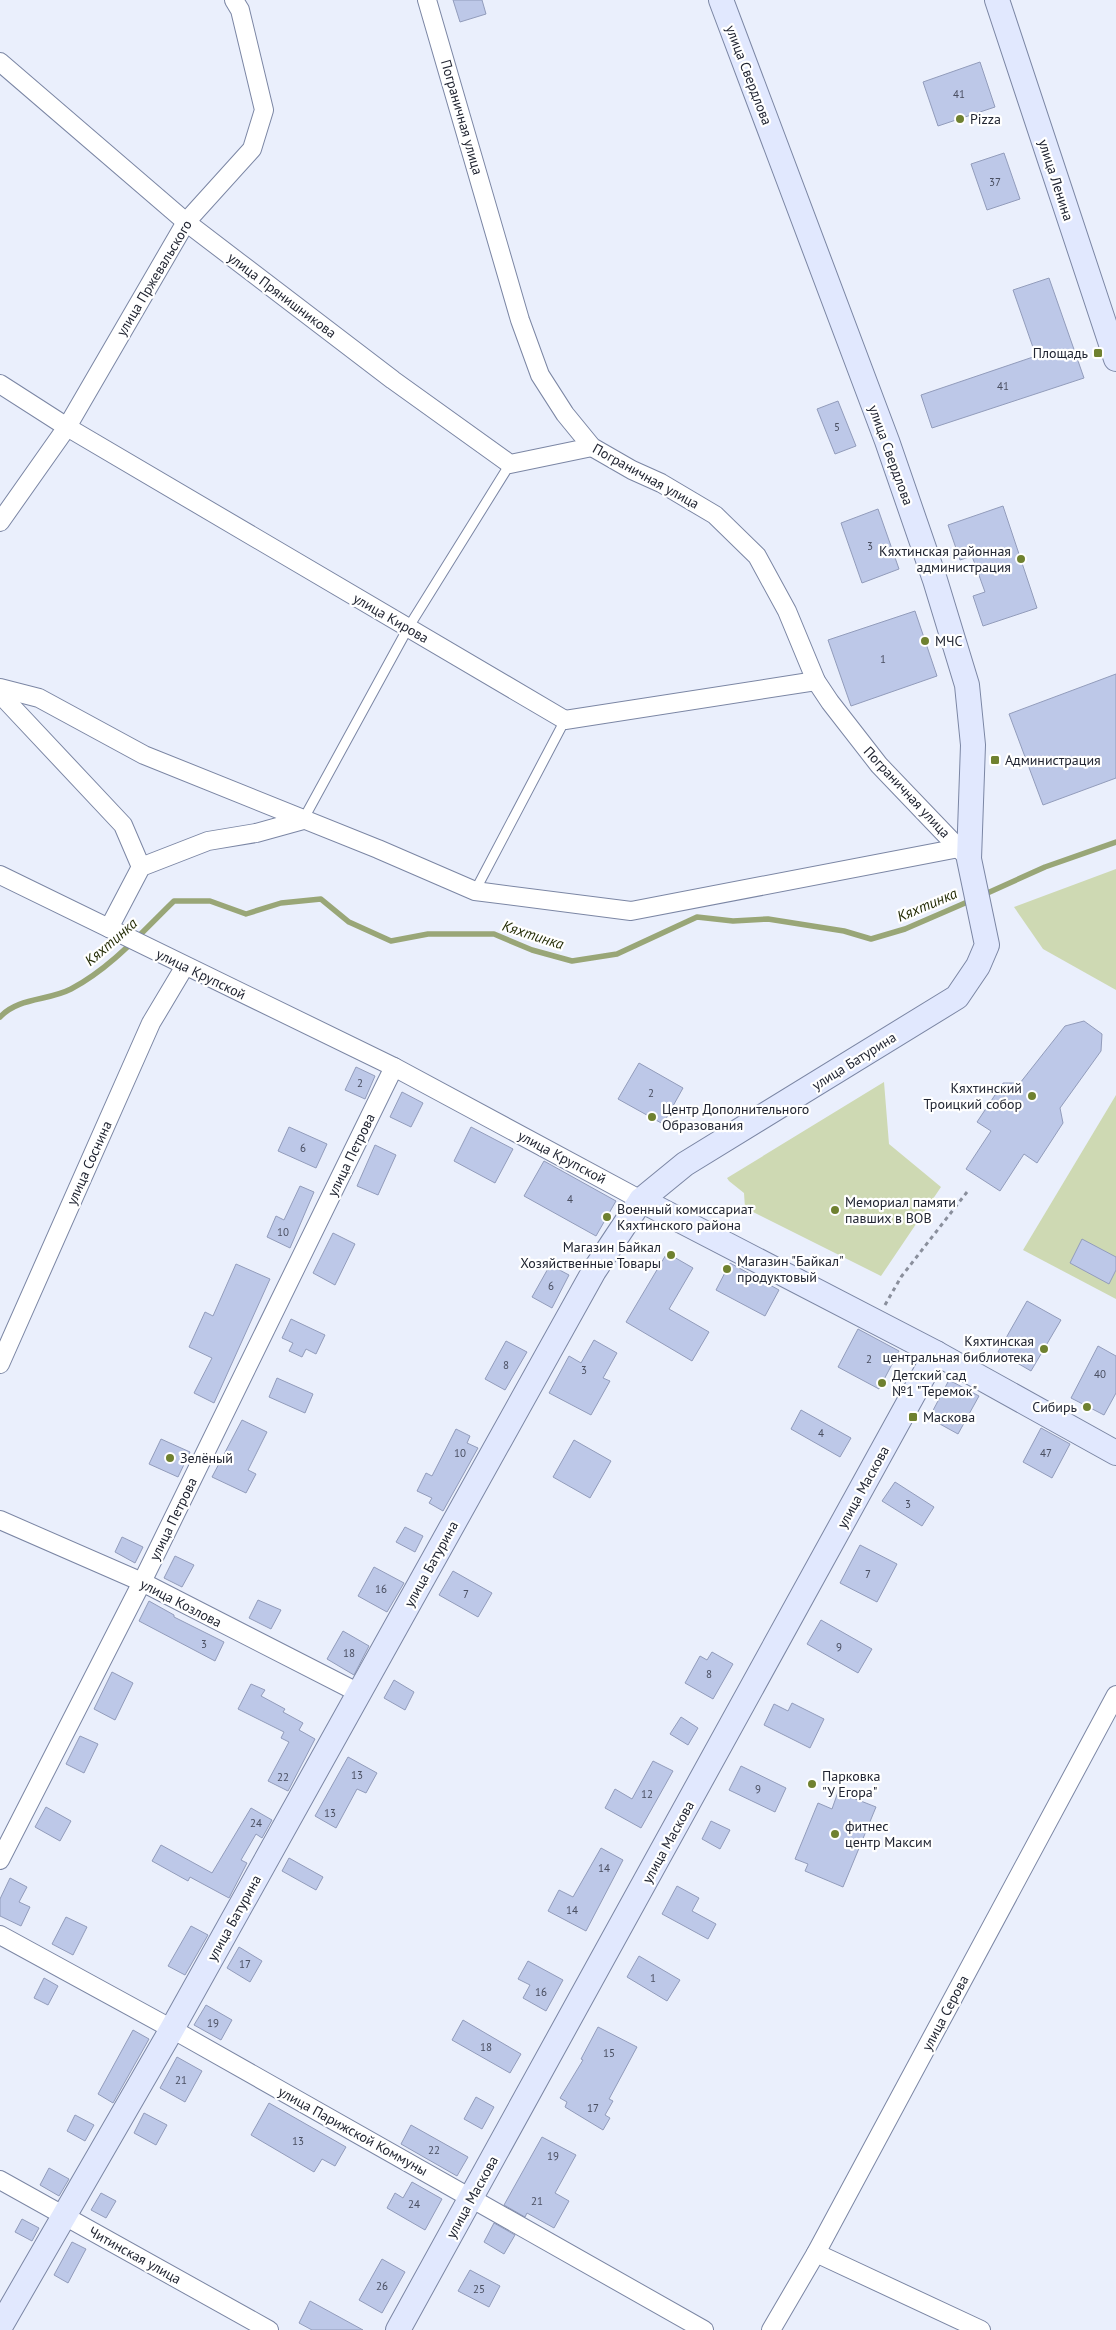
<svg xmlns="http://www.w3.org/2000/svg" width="1116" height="2330" viewBox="0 0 1116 2330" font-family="'PT Sans',sans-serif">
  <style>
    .green { fill: #ced9b3 }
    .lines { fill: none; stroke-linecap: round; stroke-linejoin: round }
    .stream { stroke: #99a677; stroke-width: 5.5 }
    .building { fill: #bdc8e8; stroke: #929cbb }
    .lane-casing { stroke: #7b86a4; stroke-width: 11 }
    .street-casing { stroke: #7b86a4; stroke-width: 20 }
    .secondary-casing { stroke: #7b86a4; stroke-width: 26 }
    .path { stroke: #8a8f9c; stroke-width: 3; stroke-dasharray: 4 4; stroke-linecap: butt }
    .lane { stroke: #fff; stroke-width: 9 }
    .street { stroke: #fff; stroke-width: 18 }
    .secondary { stroke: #e1e8fe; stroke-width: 24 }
    .poi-dot { fill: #6f8130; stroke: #fff; stroke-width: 2 }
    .labels { text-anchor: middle; stroke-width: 4.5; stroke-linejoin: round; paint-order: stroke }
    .number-label { font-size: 11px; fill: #494e60 }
    .street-label { font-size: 14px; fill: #222633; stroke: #fff }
    .poi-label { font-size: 14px; fill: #222633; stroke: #fff; text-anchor: start }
    .water-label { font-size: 15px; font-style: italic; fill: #252d07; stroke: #fff }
  </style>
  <rect width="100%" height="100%" fill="#eaeffc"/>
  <g class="green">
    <polygon points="1116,869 1116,990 1043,949 1014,907"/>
    <polygon points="884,1082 889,1144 941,1187 881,1276 745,1208 744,1193 729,1181 727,1178"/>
    <polygon points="1116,1095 1116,1299 1023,1250"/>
  </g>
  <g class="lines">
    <g class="stream">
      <polyline points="983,895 1045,867 1116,842"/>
      <path d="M0,1017C19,997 48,1001 71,989C111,968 142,932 174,901H210L246,914L281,903L321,899L349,922L391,941L428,934H494L532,950L572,961L617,954L697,917L733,921L768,919L844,931L871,939L905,929L972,900"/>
    </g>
  </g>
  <g class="building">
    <polygon points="453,0 482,0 486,14 460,22"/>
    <polygon points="980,62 995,107 938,126 923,82"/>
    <polygon points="1004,153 1020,199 987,210 971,164"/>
    <polygon points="1049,278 1084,378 932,428 921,395 1036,356 1013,290"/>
    <polygon points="838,401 856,446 835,454 817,409"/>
    <polygon points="1003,506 1037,608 983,626 973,596 985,592 972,556 960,560 948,525"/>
    <polygon points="878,509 899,569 862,583 841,523"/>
    <polygon points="915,611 937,676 851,706 828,640"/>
    <polygon points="1116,674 1116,778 1043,805 1009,714"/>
    <polygon points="1084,1021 1102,1034 1101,1051 1060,1108 1063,1123 1037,1163 1024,1154 1000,1191 966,1169 991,1131 977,1122 1003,1083 1020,1083 1065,1026"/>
    <polygon points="639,1063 683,1088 663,1124 618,1099"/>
    <polygon points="356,1067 375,1076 365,1099 345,1090"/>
    <polygon points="402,1092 423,1103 411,1127 390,1117"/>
    <polygon points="289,1127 327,1144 316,1168 278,1151"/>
    <polygon points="471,1127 513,1149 495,1183 454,1161"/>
    <polygon points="375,1145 396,1155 378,1195 357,1186"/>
    <polygon points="544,1161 616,1201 596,1236 524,1196"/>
    <polygon points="300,1186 314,1192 290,1248 267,1237 276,1216 284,1220"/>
    <polygon points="333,1233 355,1244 335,1285 313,1273"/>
    <polygon points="1082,1239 1116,1257 1116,1270 1109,1284 1070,1263"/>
    <polygon points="667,1253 693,1268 669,1309 709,1332 692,1361 626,1322"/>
    <polygon points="730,1263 779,1290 765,1316 716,1290"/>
    <polygon points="236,1264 270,1279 214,1403 194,1393 212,1358 189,1347 205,1312 213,1316"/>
    <polygon points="550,1265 569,1275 552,1308 532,1297"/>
    <polygon points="1027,1301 1061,1320 1031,1371 998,1352"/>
    <polygon points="291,1319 325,1335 316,1354 306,1349 302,1357 289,1351 293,1343 282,1338"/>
    <polygon points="858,1329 899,1351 879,1389 838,1367"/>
    <polygon points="594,1340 617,1353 603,1378 610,1381 591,1415 549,1393 569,1356 581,1363"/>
    <polygon points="506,1341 527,1352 505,1390 485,1379"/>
    <polygon points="1098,1346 1116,1356 1116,1393 1104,1415 1071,1398"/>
    <polygon points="277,1378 313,1394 305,1413 269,1397"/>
    <polygon points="949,1380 979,1396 958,1434 929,1418"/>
    <polygon points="801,1410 851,1438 840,1457 791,1429"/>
    <polygon points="242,1420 267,1432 248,1470 256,1474 246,1493 212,1477"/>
    <polygon points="1041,1428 1070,1444 1052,1478 1023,1462"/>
    <polygon points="456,1429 470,1436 467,1443 478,1448 443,1511 429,1503 432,1498 417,1491 426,1473 432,1476"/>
    <polygon points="161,1439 190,1452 178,1477 149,1464"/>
    <polygon points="574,1440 611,1461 590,1498 553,1477"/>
    <polygon points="895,1482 934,1507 922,1526 882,1501"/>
    <polygon points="405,1527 423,1536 415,1552 396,1542"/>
    <polygon points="122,1537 143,1547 135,1563 115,1552"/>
    <polygon points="860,1545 897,1564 877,1602 840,1583"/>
    <polygon points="175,1556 194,1565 182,1587 164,1578"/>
    <polygon points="374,1567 404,1583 387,1612 358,1596"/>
    <polygon points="453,1571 492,1593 478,1617 439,1595"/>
    <polygon points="258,1600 281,1610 271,1629 249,1618"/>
    <polygon points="149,1601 174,1615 174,1617 224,1642 215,1661 139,1621"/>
    <polygon points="821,1620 872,1649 858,1673 807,1644"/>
    <polygon points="343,1631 369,1646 354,1675 327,1659"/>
    <polygon points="712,1652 733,1664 713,1699 685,1683 700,1656 707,1660"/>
    <polygon points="112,1672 133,1683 115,1720 94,1709"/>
    <polygon points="394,1680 414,1692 405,1710 384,1698"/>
    <polygon points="251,1684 265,1690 261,1696 285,1709 283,1712 303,1723 299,1730 315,1739 288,1791 268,1781 289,1742 281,1738 284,1732 238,1709"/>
    <polygon points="792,1703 824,1719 810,1748 764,1725 774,1704 788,1711"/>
    <polygon points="681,1717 698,1728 688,1745 670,1734"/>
    <polygon points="80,1736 98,1744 84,1773 66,1764"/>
    <polygon points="348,1757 377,1773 366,1793 357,1789 336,1828 315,1816"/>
    <polygon points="653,1761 673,1771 641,1828 605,1808 615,1789 632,1799"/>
    <polygon points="741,1766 786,1788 775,1812 729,1790"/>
    <polygon points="838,1792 876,1807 843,1887 805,1871 808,1864 795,1859 818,1803 832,1809"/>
    <polygon points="46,1807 71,1821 60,1841 35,1827"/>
    <polygon points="251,1808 272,1820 262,1838 256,1834 241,1860 247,1863 229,1898 190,1877 188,1881 152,1861 161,1845 212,1873"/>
    <polygon points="711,1821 730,1830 720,1849 702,1839"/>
    <polygon points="601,1848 623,1860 586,1931 548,1911 559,1890 573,1897"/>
    <polygon points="289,1858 323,1877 316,1890 282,1871"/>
    <polygon points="10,1878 27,1887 19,1902 30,1907 21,1926 0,1916 0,1899"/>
    <polygon points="677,1886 699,1898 692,1911 716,1924 708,1939 662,1914"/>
    <polygon points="66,1917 87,1927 73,1955 52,1944"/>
    <polygon points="191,1926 208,1935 185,1975 168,1966"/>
    <polygon points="239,1947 262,1961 250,1982 227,1968"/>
    <polygon points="639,1956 680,1980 667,2001 627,1977"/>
    <polygon points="528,1961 563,1980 546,2011 523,1998 530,1985 518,1979"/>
    <polygon points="44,1978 58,1986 48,2005 34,1998"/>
    <polygon points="206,2005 232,2020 221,2040 194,2025"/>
    <polygon points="463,2020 521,2054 510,2073 452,2040"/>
    <polygon points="598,2027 637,2047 609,2099 613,2101 605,2115 610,2118 603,2130 565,2107 567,2102 560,2098 583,2060 581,2059"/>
    <polygon points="133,2030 149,2039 113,2103 98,2094"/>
    <polygon points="177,2057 202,2071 185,2102 160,2088"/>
    <polygon points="476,2097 494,2107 482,2129 464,2119"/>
    <polygon points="269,2103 346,2147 335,2166 322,2159 314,2172 251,2135"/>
    <polygon points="144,2113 167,2125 156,2145 134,2133"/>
    <polygon points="75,2115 94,2125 85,2141 67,2131"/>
    <polygon points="411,2125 468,2157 457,2176 401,2144"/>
    <polygon points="542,2137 576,2155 555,2193 569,2201 554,2228 527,2213 525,2217 504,2205"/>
    <polygon points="49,2168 69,2179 59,2196 40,2185"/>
    <polygon points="412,2182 442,2199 425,2230 387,2208 395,2193 403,2198"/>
    <polygon points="101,2193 116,2201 106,2218 91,2210"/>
    <polygon points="22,2219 39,2228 32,2241 15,2232"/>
    <polygon points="494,2223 515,2235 504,2254 484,2242"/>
    <polygon points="72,2242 86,2249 68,2283 54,2275"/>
    <polygon points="382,2259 405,2272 382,2313 359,2300"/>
    <polygon points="470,2270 500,2286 489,2307 458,2291"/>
    <polygon points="310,2301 363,2330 312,2330 299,2323"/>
  </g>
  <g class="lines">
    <defs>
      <g id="lane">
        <polyline points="303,820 408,628 510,464"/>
        <polyline points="475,891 565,720"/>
      </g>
      <g id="street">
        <polyline points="427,0 520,320 540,375 565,414 592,447 632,470 661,483 715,515 757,556 787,611 816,681 830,702 879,765 969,859"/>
        <polyline points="0,62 186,222 393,380 510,464 592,447"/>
        <polyline points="0,384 67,427 565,720 816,681"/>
        <polyline points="0,522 67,427 186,222 252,149 264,110 240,10 234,0"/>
        <polyline points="0,688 39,698 144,755 378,849 475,891 631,911 959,848"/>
        <polyline points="0,694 123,825 141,867"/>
        <polyline points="0,875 394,1067 641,1200"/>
        <polyline points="109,928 141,867 208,841 256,833 303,820"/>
        <polyline points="0,1364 151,1023 185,966"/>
        <polyline points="0,1520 142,1582 359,1693"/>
        <polyline points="0,1860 142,1582 394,1067"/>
        <polyline points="0,1935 172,2029 704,2330"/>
        <polyline points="0,2180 269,2330"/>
        <polyline points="816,2253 981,2330"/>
        <polyline points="771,2330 816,2253 1116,1695"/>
      </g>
      <g id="secondary">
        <polyline points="997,0 1116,359"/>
        <polyline points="641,1200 936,1353 1116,1453"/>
        <polyline points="0,2327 172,2029 594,1271 641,1200 685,1164 957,997 978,966 987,945 969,859 973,745 967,685 935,580 887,441 721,0"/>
        <polyline points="398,2330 936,1353"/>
      </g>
    </defs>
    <use href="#lane" class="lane-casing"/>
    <use href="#street" class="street-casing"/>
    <use href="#secondary" class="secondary-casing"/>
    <polyline class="path" points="885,1305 901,1277 967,1192"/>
    <use href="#lane" class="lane"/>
    <use href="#street" class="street"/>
    <use href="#secondary" class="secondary"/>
  </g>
  <g class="poi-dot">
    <circle cx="960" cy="119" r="5"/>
    <rect x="1093" y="348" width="10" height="10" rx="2.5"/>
    <circle cx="1021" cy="559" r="5"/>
    <circle cx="925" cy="641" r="5"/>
    <rect x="990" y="755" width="10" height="10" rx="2.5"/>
    <circle cx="1032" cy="1096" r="5"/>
    <circle cx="652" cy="1117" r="5"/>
    <circle cx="835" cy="1210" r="5"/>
    <circle cx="607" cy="1217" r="5"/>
    <circle cx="671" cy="1255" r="5"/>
    <circle cx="727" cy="1269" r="5"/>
    <circle cx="1044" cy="1349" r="5"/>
    <circle cx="882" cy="1383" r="5"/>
    <circle cx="1087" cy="1407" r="5"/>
    <rect x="908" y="1412" width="10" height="10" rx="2.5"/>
    <circle cx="170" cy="1458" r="5"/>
    <circle cx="812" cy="1784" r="5"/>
    <circle cx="835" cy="1834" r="5"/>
  </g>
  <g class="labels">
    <g class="number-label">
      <text x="959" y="98">41</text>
      <text x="995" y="186">37</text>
      <text x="1003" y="390">41</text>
      <text x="837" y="431">5</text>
      <text x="870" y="550">3</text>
      <text x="883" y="663">1</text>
      <text x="360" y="1087">2</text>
      <text x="651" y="1097">2</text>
      <text x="303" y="1152">6</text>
      <text x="570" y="1203">4</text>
      <text x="283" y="1236">10</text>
      <text x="551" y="1290">6</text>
      <text x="869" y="1363">2</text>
      <text x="506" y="1369">8</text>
      <text x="584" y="1374">3</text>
      <text x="1100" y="1378">40</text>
      <text x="821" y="1437">4</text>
      <text x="460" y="1457">10</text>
      <text x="1046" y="1457">47</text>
      <text x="908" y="1508">3</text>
      <text x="868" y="1578">7</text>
      <text x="381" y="1593">16</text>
      <text x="466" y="1598">7</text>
      <text x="204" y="1648">3</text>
      <text x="839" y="1651">9</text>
      <text x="349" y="1657">18</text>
      <text x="709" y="1678">8</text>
      <text x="357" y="1779">13</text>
      <text x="283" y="1781">22</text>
      <text x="758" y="1793">9</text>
      <text x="647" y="1798">12</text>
      <text x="330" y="1817">13</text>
      <text x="256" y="1827">24</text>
      <text x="604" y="1872">14</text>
      <text x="572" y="1914">14</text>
      <text x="245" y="1968">17</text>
      <text x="653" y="1982">1</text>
      <text x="541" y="1996">16</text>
      <text x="213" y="2027">19</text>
      <text x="486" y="2051">18</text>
      <text x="609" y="2057">15</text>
      <text x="181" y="2084">21</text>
      <text x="593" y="2112">17</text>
      <text x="298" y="2145">13</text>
      <text x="434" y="2154">22</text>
      <text x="553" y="2160">19</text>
      <text x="537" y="2205">21</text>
      <text x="414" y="2208">24</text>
      <text x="382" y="2290">26</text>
      <text x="479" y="2293">25</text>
    </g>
    <g class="street-label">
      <text transform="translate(749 75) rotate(69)" y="5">улица Свердлова</text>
      <text transform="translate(462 117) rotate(74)" y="5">Пограничная улица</text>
      <text transform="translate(1056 180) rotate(72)" y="5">улица Ленина</text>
      <text transform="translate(154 278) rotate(-59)" y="5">улица Пржевальского</text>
      <text transform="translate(282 295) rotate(37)" y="5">улица Прянишникова</text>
      <text transform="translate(891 455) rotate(70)" y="5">улица Свердлова</text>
      <text transform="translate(646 476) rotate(29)" y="5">Пограничная улица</text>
      <text transform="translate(391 618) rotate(30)" y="5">улица Кирова</text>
      <text transform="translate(907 792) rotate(47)" y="5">Пограничная улица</text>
      <text transform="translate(201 974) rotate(26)" y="5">улица Крупской</text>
      <text transform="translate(854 1061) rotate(-32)" y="5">улица Батурина</text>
      <text transform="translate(351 1155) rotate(-64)" y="5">улица Петрова</text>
      <text transform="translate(562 1157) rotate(28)" y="5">улица Крупской</text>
      <text transform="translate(89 1163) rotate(-66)" y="5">улица Соснина</text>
      <text transform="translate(863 1487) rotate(-61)" y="5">улица Маскова</text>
      <text transform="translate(173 1519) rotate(-64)" y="5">улица Петрова</text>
      <text transform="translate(431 1564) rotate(-61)" y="5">улица Батурина</text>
      <text transform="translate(181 1603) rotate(27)" y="5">улица Козлова</text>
      <text transform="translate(668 1842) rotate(-61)" y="5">улица Маскова</text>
      <text transform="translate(234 1918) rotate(-61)" y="5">улица Батурина</text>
      <text transform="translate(945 2013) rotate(-62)" y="5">улица Серова</text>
      <text transform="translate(353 2131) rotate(29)" y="5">улица Парижской Коммуны</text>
      <text transform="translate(472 2197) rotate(-61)" y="5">улица Маскова</text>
      <text transform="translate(135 2255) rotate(29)" y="5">Читинская улица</text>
    </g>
    <g class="poi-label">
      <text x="970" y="124">Pizza</text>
      <text x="1088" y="358" text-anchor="end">Площадь</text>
      <text x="1011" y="556" text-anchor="end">Кяхтинская районная<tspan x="1011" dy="16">администрация</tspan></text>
      <text x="935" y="646">МЧС</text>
      <text x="1005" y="765">Администрация</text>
      <text x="1022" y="1093" text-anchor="end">Кяхтинский<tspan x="1022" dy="16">Троицкий собор</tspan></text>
      <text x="662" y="1114">Центр Дополнительного<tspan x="662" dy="16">Образования</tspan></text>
      <text x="845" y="1207">Мемориал памяти<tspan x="845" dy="16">павших в ВОВ</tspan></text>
      <text x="617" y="1214">Военный комиссариат<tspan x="617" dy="16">Кяхтинского района</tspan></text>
      <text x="661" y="1252" text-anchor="end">Магазин Байкал<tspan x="661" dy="16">Хозяйственные Товары</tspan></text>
      <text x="737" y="1266">Магазин "Байкал"<tspan x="737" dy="16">продуктовый</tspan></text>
      <text x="1034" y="1346" text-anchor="end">Кяхтинская<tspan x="1034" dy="16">центральная библиотека</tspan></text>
      <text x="892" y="1380">Детский сад<tspan x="892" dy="16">№1 "Теремок"</tspan></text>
      <text x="1077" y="1412" text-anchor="end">Сибирь</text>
      <text x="923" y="1422">Маскова</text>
      <text x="180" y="1463">Зелёный</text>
      <text x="822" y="1781">Парковка<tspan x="822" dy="16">"У Егора"</tspan></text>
      <text x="845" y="1831">фитнес<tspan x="845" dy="16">центр Максим</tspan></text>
    </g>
    <g class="water-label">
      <text transform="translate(927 905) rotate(-23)" y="5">Кяхтинка</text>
      <text transform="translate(533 935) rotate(18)" y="5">Кяхтинка</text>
      <text transform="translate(111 942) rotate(-41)" y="5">Кяхтинка</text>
    </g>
  </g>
</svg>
